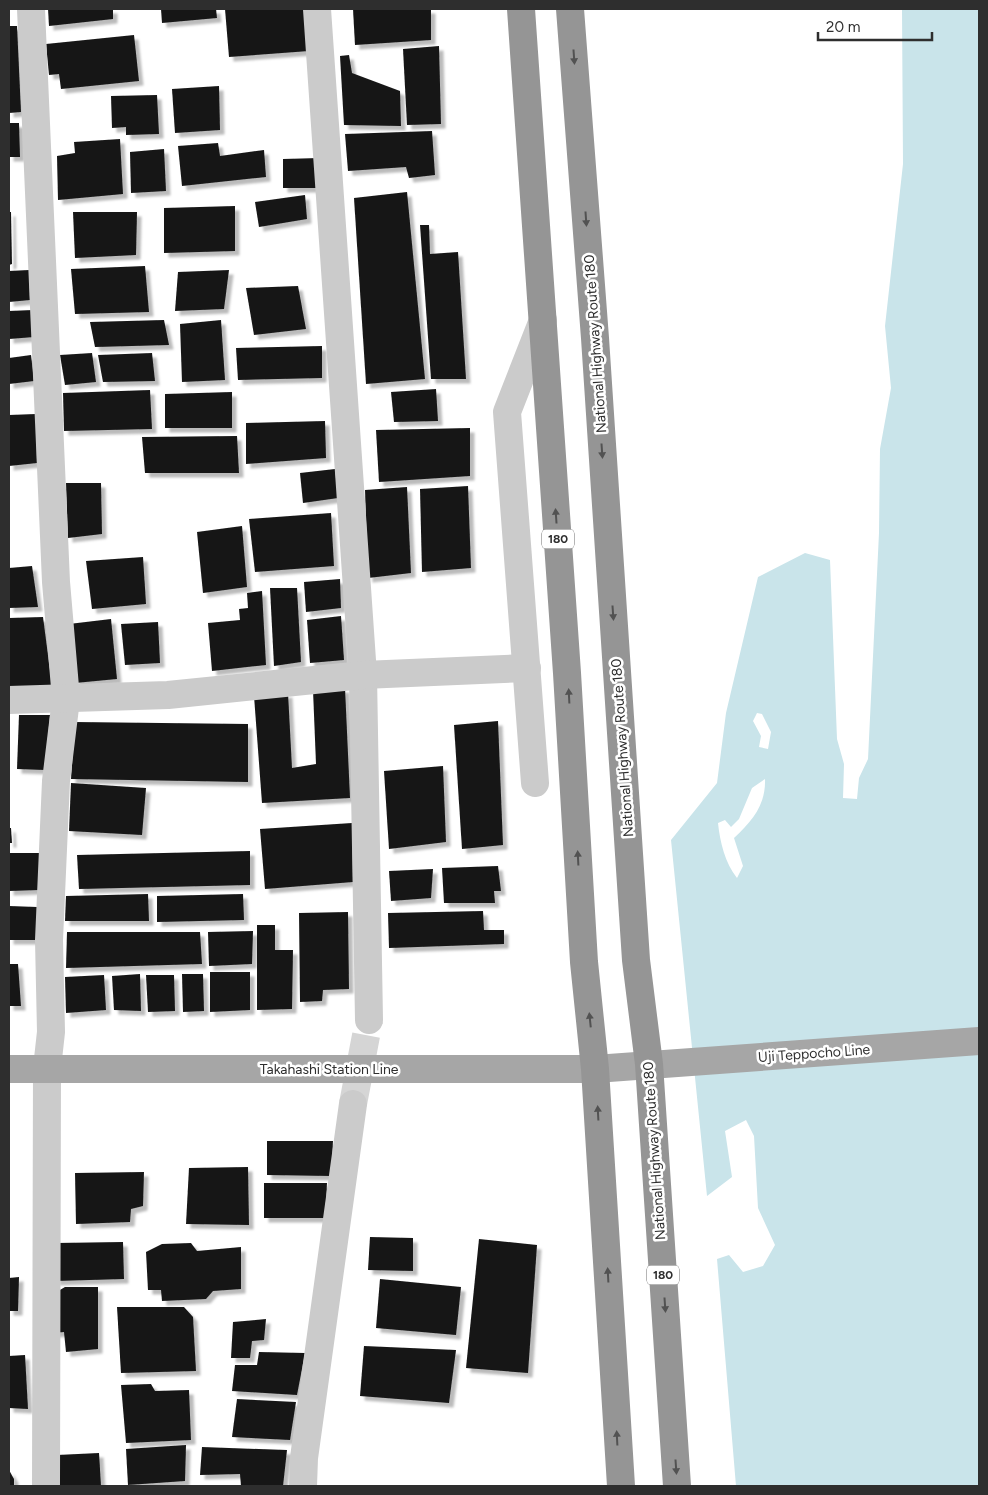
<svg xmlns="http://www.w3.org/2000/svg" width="988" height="1495" viewBox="0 0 988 1495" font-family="Figtree,sans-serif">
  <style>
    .water { fill: #c9e4ea; fill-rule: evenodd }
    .building { fill: #151515; filter: url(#shadow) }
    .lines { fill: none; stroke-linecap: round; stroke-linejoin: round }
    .minor-tunnel { stroke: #d5d5d5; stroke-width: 28; stroke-dasharray: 28 14; stroke-linecap: butt }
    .minor { stroke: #cbcbcb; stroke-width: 28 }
    .major { stroke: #a6a6a6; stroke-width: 28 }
    .highway { stroke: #959595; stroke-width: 28 }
    .oneway { fill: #525252 }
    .labels { text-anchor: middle; stroke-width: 5; stroke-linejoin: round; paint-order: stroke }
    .shield { fill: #fff; stroke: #6d6d6d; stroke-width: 1 }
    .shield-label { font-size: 12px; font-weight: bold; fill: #2e2e2e }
    .street-label { font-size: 14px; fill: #2e2e2e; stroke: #fff }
  </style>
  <defs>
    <filter id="shadow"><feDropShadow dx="4.5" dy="4.5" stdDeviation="1" flood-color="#0004"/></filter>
  </defs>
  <rect width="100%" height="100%" fill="#fff"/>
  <path class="water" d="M902,9H979V1486H736L717,1259L729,1255L743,1272L763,1266L775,1245L758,1208L754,1136L746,1120L725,1131L732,1177L707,1196L671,840L717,783L726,713L758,577L805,553L830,560L837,739L844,764L843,798L857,799L859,778L868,759L879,533L880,449L891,388L885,326L903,164ZM757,713L762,714L771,732L768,749L759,747L761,736L753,721ZM765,779C766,805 752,821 734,838L743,866L737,878C725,863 720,842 718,823L725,820L731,827L739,819L752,788Z"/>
  <g class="building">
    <polygon points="48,9 113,9 113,19 49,26"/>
    <polygon points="161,9 216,9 217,18 162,23"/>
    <polygon points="225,9 306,9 309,51 229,57"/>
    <polygon points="353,9 431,9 431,40 355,45"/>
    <polygon points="9,26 17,26 21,112 9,113"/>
    <polygon points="134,35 139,81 61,89 59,74 49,75 46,44"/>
    <polygon points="439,46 441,124 407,125 403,49"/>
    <polygon points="349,55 352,73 400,91 401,126 344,125 340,56"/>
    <polygon points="219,86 220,130 175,133 172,89"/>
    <polygon points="157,95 159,134 126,135 126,127 112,128 111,96"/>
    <polygon points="9,123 19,123 20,157 9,157"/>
    <polygon points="432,131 435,175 409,178 406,167 348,171 345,134"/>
    <polygon points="120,139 123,194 58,200 57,156 75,153 74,142"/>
    <polygon points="218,143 220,156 264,150 266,177 182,186 178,146"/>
    <polygon points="164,149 166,191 131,193 130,152"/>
    <polygon points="320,158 320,188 283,188 283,159"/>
    <polygon points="407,192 425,379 366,384 354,198"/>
    <polygon points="305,195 307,219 259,227 255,202"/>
    <polygon points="235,206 235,251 164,253 164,208"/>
    <polygon points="9,212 11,212 12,264 9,265"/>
    <polygon points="73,212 137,212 136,255 75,258"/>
    <polygon points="420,225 429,225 430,254 458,252 466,379 431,379"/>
    <polygon points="145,266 149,312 75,314 71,269"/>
    <polygon points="29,270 30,300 9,302 9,271"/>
    <polygon points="229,270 224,309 175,311 178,272"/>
    <polygon points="298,286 306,329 254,335 246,288"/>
    <polygon points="33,310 34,337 9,339 9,311"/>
    <polygon points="164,320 169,345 95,347 90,322"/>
    <polygon points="221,320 225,380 182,382 180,324"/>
    <polygon points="322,346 322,378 238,380 236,348"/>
    <polygon points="92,353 96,382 65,385 60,355"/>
    <polygon points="152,353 155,381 103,382 98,355"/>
    <polygon points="31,355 34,381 9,384 9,358"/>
    <polygon points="436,389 438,421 394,422 391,392"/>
    <polygon points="150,390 152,429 64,431 63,393"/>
    <polygon points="232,392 232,428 165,428 165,394"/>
    <polygon points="36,414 37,463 9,466 9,415"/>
    <polygon points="325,421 326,458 246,464 246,423"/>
    <polygon points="470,428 470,476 379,482 376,430"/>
    <polygon points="237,436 239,473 145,473 142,437"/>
    <polygon points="335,469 338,498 303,503 300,473"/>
    <polygon points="66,483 101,483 102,534 68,538"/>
    <polygon points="468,486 471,568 422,572 420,489"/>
    <polygon points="407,487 411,573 368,578 365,490"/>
    <polygon points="331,513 334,566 255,572 249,519"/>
    <polygon points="242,526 247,587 203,593 197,532"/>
    <polygon points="143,557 146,604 92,609 86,561"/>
    <polygon points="32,566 38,607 9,608 9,568"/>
    <polygon points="340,579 341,608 306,612 304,582"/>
    <polygon points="270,588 297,588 301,662 274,666"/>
    <polygon points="262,591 266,665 212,671 208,623 240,620 239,609 248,608 247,593"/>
    <polygon points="341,616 344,660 310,663 307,620"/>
    <polygon points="43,617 52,686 9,688 9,618"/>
    <polygon points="111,619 117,679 75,683 69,624"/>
    <polygon points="158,622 160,663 125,665 121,624"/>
    <polygon points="345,688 350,798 262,803 254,696 288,693 292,768 316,764 313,690"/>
    <polygon points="19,715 50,715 45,770 17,769"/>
    <polygon points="498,721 503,845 462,849 454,725"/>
    <polygon points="75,722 248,724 248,782 71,779"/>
    <polygon points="443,766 446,842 389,849 384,771"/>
    <polygon points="71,783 146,788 142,835 69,831"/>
    <polygon points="352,823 353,882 265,889 260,829"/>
    <polygon points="9,828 11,828 12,843 9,843"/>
    <polygon points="250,851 250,885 79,889 77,855"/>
    <polygon points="9,853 39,853 39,890 9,891"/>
    <polygon points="498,866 501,891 494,891 495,903 444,903 442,868"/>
    <polygon points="433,869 431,898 391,901 389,871"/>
    <polygon points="148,894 149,921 65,921 66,896"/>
    <polygon points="243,894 244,920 157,922 157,896"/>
    <polygon points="9,906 37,907 38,940 9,940"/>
    <polygon points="483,911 484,930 504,930 504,944 389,948 388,913"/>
    <polygon points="348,912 349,989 323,990 322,1001 300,1002 299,913"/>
    <polygon points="257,925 275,925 275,950 293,950 292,1009 257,1010"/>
    <polygon points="253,931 252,964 209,966 208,932"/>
    <polygon points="67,932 200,932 202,964 66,968"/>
    <polygon points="9,964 18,964 21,1006 9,1006"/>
    <polygon points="210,972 250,972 250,1010 210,1012"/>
    <polygon points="140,974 141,1011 114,1010 112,976"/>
    <polygon points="182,974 203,974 204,1011 183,1012"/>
    <polygon points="104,975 106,1010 66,1013 65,977"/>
    <polygon points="146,975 174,975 175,1011 148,1012"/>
    <polygon points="267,1141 333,1141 331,1176 267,1175"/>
    <polygon points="248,1167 249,1225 186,1224 189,1168"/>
    <polygon points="144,1172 143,1206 131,1209 130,1222 76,1224 75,1173"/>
    <polygon points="264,1183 327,1183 325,1218 264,1218"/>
    <polygon points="370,1237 413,1238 413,1271 368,1270"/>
    <polygon points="479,1239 537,1245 528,1373 466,1368"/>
    <polygon points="123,1242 124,1279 55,1281 56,1243"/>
    <polygon points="191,1243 197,1251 241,1247 241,1289 213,1291 206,1299 162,1301 161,1290 148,1290 146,1252 162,1244"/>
    <polygon points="19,1277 18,1311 9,1311 9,1278"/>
    <polygon points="380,1279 461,1287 456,1335 376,1328"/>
    <polygon points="65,1287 98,1287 98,1349 66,1352 64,1332 53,1333 53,1294"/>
    <polygon points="117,1307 184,1307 193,1317 196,1371 121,1373"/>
    <polygon points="266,1319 264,1340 252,1341 250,1358 231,1358 233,1322"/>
    <polygon points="364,1346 456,1350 449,1403 360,1396"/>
    <polygon points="259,1352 305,1353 297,1395 232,1391 235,1365 257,1365"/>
    <polygon points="25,1355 28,1409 9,1408 9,1356"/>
    <polygon points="151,1384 155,1391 189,1390 191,1440 126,1443 121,1385"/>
    <polygon points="237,1399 296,1402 290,1440 232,1437"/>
    <polygon points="186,1445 185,1481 128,1485 126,1449"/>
    <polygon points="202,1447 287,1450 283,1486 241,1486 240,1474 200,1475"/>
    <polygon points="99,1453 101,1486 58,1486 57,1455"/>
    <polygon points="9,1470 14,1479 14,1486 9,1486"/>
  </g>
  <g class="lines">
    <polyline class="minor-tunnel" points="353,1104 369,1020"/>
    <g class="minor">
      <polyline points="31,9 56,582 66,699 56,781 49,940 51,1032 47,1068 46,1486"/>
      <polyline points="317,9 363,675 369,1020"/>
      <polyline points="9,700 168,695 363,675 527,668"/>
      <polyline points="535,783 507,412 543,320"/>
      <polyline points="303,1486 304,1458 353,1104"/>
    </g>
    <polyline class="major" points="9,1069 595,1069 979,1041"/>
    <g class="highway">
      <polyline points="521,9 567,673 584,962 595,1069 621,1486"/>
      <polyline points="570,9 595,338 636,960 649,1064 677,1486"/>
    </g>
  </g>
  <defs><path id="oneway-solid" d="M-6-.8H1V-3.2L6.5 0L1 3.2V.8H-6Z" transform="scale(1.25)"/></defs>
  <g class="oneway">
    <use href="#oneway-solid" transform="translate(574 57) rotate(86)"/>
    <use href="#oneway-solid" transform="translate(586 219) rotate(86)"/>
    <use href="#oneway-solid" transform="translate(602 451) rotate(86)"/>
    <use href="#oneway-solid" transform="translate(556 516) rotate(-94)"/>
    <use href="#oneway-solid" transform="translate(613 613) rotate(86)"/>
    <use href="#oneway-solid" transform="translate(569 696) rotate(-93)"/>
    <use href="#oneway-solid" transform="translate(578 858) rotate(-93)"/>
    <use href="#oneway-solid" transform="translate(590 1020) rotate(-96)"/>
    <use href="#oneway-solid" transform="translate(598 1113) rotate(-93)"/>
    <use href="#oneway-solid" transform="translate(608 1275) rotate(-93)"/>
    <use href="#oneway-solid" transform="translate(665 1305) rotate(86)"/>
    <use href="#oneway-solid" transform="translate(617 1438) rotate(-93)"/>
    <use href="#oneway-solid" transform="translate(676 1467) rotate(86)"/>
  </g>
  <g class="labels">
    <g class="shield">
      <rect x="542" y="529.5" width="32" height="19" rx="4"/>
      <rect x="647" y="1265.5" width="32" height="19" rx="4"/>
    </g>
    <g class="shield-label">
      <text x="558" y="543">180</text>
      <text x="663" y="1279">180</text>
    </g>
    <g class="street-label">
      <text transform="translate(595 344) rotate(-94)" y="5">National Highway Route 180</text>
      <text transform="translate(622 748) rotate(-94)" y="5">National Highway Route 180</text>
      <text transform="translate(814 1053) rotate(-4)" y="5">Uji Teppocho Line</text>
      <text x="329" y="1074">Takahashi Station Line</text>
      <text transform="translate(654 1151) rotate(-94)" y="5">National Highway Route 180</text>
    </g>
  </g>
  <rect width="988" height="1495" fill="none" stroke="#2e2e2e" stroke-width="20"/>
  <path d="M818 32v8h114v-8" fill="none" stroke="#2e2e2e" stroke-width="2.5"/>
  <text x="826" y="32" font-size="15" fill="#2e2e2e" stroke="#ffffff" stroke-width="4" paint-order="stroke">20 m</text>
</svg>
